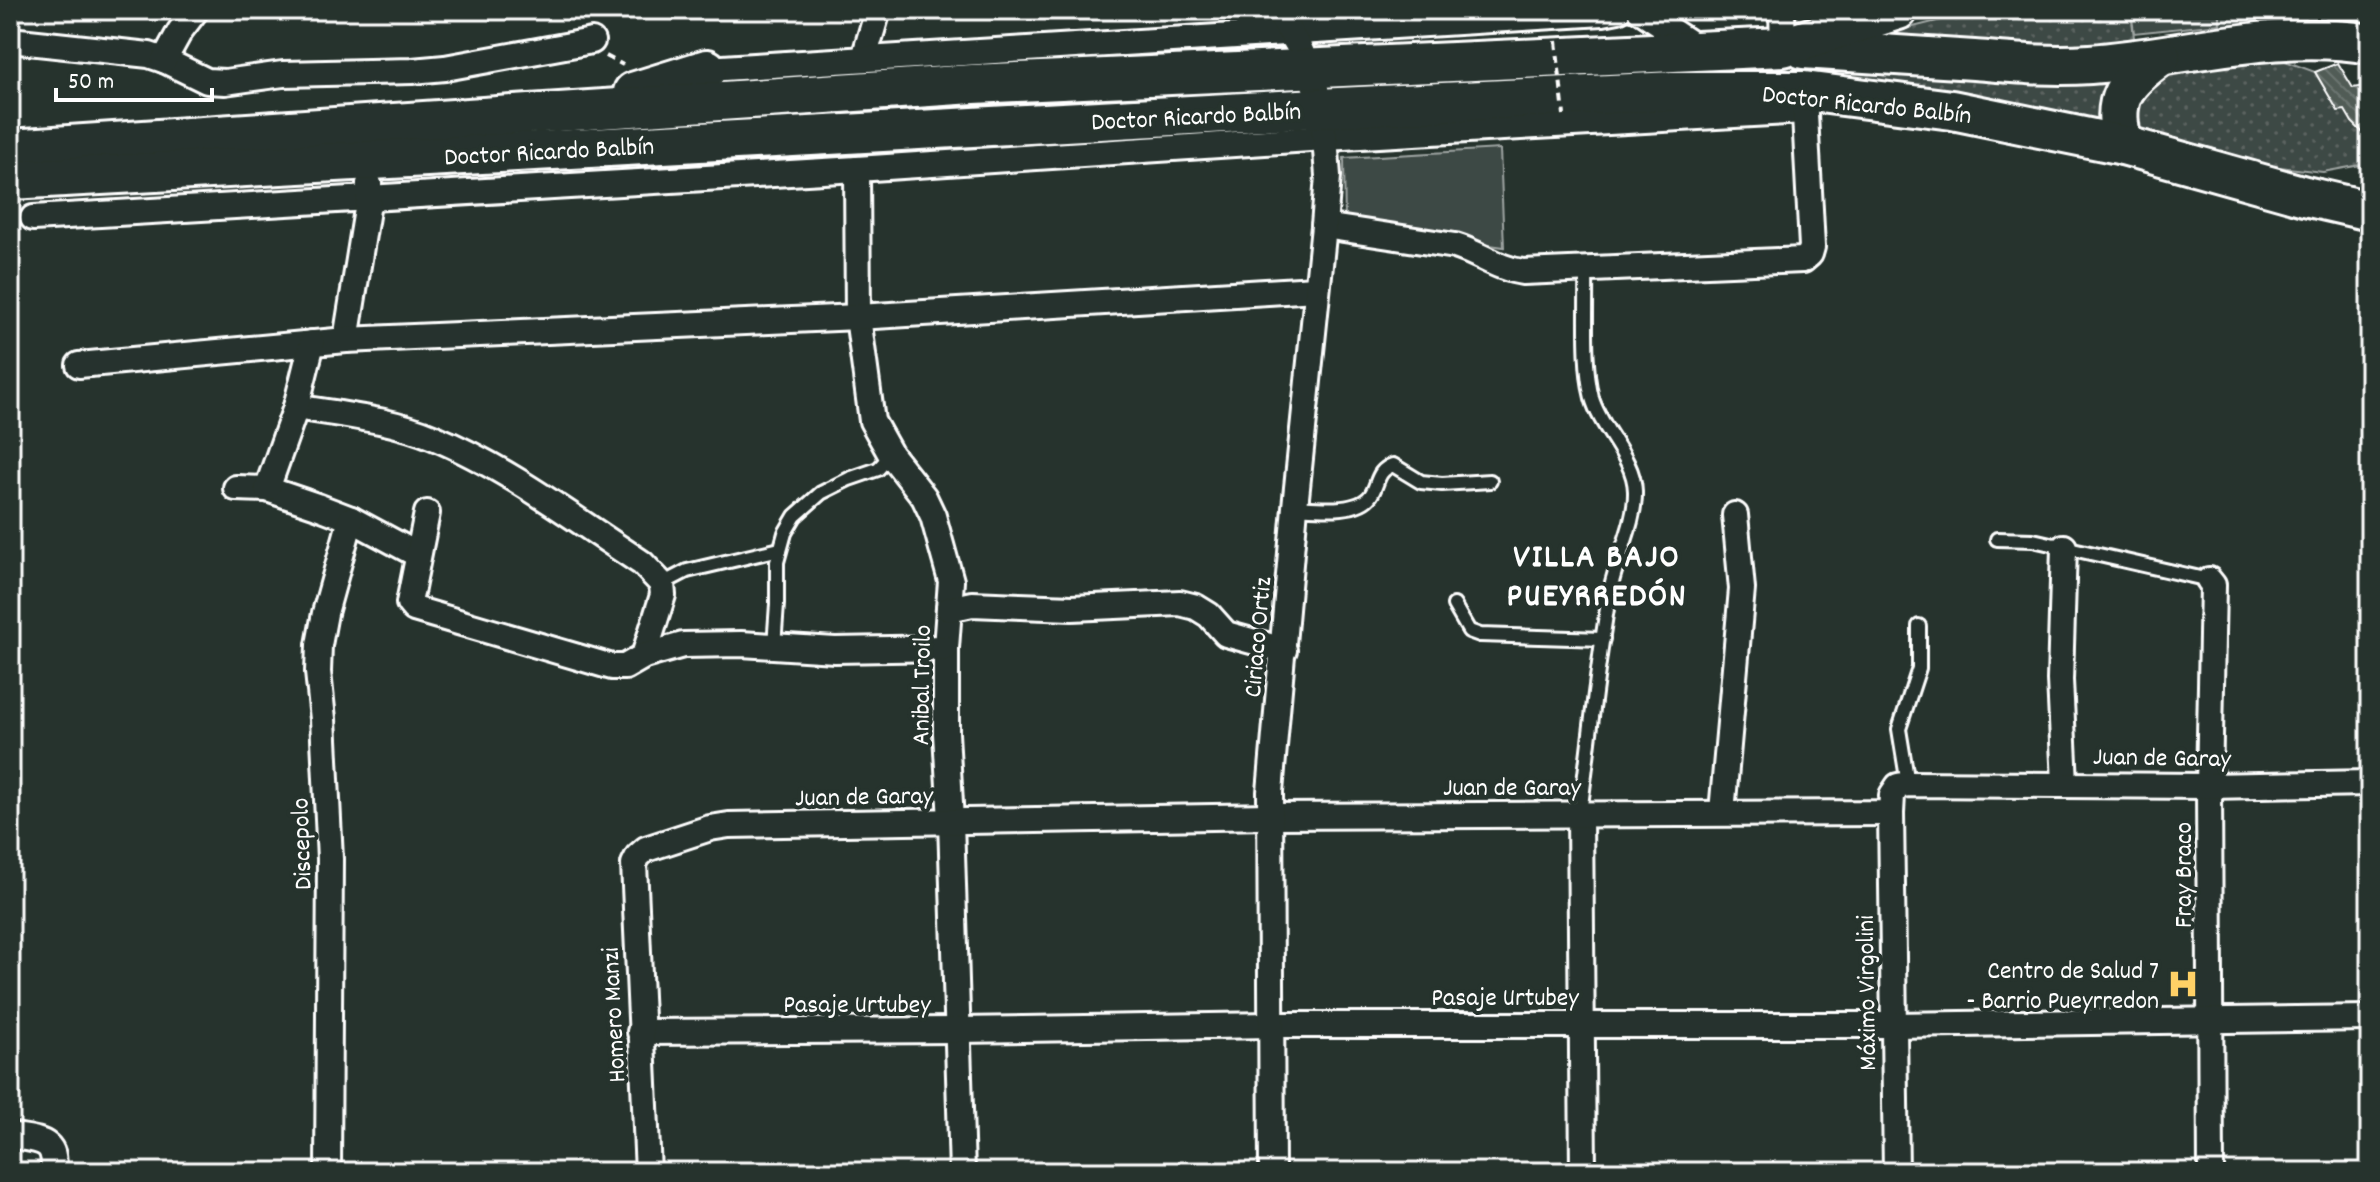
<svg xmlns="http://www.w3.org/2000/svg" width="2380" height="1182" viewBox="0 0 2380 1182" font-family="Dekko,sans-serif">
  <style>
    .grass { fill: url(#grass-dots); stroke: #9ea4a2; stroke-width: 2 }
    .green { fill: #3e4944; stroke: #9ea4a2; stroke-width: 2 }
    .building { fill: url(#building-back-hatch); stroke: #fff; stroke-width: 2 }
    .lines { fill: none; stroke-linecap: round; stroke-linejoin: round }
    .lane-casing { stroke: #fff; stroke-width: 18 }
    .street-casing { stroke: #fff; stroke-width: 30 }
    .primary-casing { stroke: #fff; stroke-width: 44 }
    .path { stroke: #fff; stroke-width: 4; stroke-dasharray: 8 6; stroke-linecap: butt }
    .lane { stroke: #26332d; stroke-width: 12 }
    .street { stroke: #26332d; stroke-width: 24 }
    .primary { stroke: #26332d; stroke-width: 38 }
    .path-bridge { stroke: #fff; stroke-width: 4; stroke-dasharray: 8 6; stroke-linecap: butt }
    .labels { text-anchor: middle; stroke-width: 8; stroke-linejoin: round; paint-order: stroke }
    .street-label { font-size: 26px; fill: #fff; stroke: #26332d }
    .poi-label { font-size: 26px; fill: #fff; stroke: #26332d; text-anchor: end }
    .district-label { font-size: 34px; font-weight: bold; letter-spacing: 2px; fill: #fff; stroke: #26332d }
  </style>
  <defs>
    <pattern id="grass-dots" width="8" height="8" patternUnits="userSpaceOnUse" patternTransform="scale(2)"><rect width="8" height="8" fill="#3e4944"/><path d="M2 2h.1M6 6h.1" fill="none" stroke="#5b6460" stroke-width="1.8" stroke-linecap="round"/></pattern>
    <pattern id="building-back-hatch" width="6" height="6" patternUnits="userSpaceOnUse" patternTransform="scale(2)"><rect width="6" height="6" fill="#515c57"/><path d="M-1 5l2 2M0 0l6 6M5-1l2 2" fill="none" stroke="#6b7470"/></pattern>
  </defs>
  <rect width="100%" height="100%" fill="#26332d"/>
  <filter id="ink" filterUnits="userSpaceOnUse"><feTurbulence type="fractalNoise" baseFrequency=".0125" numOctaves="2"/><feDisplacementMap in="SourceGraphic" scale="16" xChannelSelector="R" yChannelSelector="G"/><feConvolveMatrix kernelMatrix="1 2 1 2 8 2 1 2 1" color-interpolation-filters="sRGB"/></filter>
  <g filter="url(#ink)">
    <g class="grass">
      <polygon points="1981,10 2131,10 2134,38 2098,44 2063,47 1829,36 1889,33"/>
      <polygon points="2218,10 2297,10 2296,18 2220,26"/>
      <polygon points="1729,53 2125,72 2109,122 2025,107 1745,74 1617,73"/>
      <polygon points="2269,55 2315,72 2338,110 2347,109 2352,122 2370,136 2370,184 2366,164 2323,172 2271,166 2127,128 2143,72"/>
    </g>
    <g class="green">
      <polygon points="2131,10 2218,10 2220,24 2134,33"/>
      <polygon points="1500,149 1504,247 1345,225 1344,158"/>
    </g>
    <polygon class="building" points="2338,63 2353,88 2370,85 2370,140 2352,122 2345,110 2338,111 2315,72"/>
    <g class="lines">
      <defs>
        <g id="lane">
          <path d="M1295,507C1315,508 1358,514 1371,495C1379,483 1376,471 1393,465L1421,482L1442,484L1490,481"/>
          <polyline points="1997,539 2033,540 2209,580"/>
          <polyline points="662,584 687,571 780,549"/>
          <polyline points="1454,605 1469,631 1480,635 1603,639"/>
          <polyline points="774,646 777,604 777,562 785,533 795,516 821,493 849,479 878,469 891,455"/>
          <polyline points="1908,784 1899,729 1919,668 1919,626"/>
          <path d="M1580,813C1590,739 1597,664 1610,591C1616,559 1636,523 1635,491C1634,457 1601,430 1592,398C1583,363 1587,308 1586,271"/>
        </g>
        <g id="street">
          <polyline points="1640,10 1700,50"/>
          <polyline points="1782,10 1783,47"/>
          <polyline points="10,40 149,55 164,60 207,81 225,82 283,74 412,71 445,68 592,41"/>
          <polyline points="864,58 878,10"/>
          <polyline points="164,60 180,31 196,10"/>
          <polyline points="707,69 1603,13 1618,10"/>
          <polyline points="857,169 858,317 872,421 891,455 924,497 933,516 951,581 946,648 946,733 951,821 962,1172"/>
          <polyline points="33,218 857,169 1325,138 1805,111"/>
          <path d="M1324,226L1455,246C1479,253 1498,269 1523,272L1803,260L1810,254L1812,247L1804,96"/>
          <polyline points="346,340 369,197 369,184"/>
          <polyline points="79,365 346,340 858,317 1316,289"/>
          <path d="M296,407C342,415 390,419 433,437C506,467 576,520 642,563L662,584L663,595L644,656"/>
          <polyline points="236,488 267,489 317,506 351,519 418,555"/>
          <polyline points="267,489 296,407 312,343"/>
          <polyline points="427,513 409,603 414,609 612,667 625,667 644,656 683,645 741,644 835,650 946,648"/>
          <polyline points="2064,547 2060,680 2065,783"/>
          <polyline points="2209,580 2213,585 2209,786 2211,1172"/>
          <polyline points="949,609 972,604 1072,608 1180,603 1196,607 1209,615 1226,634 1284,650"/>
          <polyline points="1722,812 1742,589 1735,515"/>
          <polyline points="1580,813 1583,1172"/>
          <polyline points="1891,813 1896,1172"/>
          <polyline points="640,1032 958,1030 1272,1025 1894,1025 2370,1018"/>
          <path d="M10,1135C37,1141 58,1137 53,1172"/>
          <polyline points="328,1172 330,859 323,719 318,672 319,645 325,613 351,519"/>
          <polyline points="648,1172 634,864 638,856 646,849 710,828 729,825 1271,816 1891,813 1892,795 1898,786 1908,784 2209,786 2370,783"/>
          <polyline points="1272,1172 1270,792 1295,507 1324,226 1328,176 1325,138 1316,89 1301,51 1277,10"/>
        </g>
        <g id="primary">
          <path d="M1803,49C1860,53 1917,56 1974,60C2013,63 2051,67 2090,64C2183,57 2277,28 2370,44"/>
          <polyline points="633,92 707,69"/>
          <path d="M2123,145C2110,98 2124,83 2161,56"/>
          <polyline points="10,149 973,84 1783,47 1898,10"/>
          <polyline points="10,180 1318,108 1674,91 1804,91 1952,110 2123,145 2305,196 2370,211"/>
        </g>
      </defs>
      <use href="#lane" class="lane-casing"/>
      <use href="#street" class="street-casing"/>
      <use href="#primary" class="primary-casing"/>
      <g class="path">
        <polyline points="581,10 585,22"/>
        <polyline points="606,56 623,65"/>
      </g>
      <use href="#lane" class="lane"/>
      <use href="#street" class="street"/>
      <use href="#primary" class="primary"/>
      <polyline class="path-bridge" points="1556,41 1564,115"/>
    </g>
  </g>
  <defs>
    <symbol id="hospital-bare" viewBox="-9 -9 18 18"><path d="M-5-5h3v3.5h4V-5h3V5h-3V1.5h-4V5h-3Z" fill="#ffd166" stroke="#26332d" stroke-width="2.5" paint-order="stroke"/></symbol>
  </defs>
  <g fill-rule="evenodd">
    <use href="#hospital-bare" x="2161" y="962" width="44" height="44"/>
  </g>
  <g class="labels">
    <g class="street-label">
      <text transform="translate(1867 103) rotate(6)" y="9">Doctor Ricardo Balbín</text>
      <text transform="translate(1196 115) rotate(-3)" y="9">Doctor Ricardo Balbín</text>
      <text transform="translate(549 150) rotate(-3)" y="9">Doctor Ricardo Balbín</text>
      <text transform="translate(1256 637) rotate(-85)" y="9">Ciriaco Ortiz</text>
      <text transform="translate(920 685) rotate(-89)" y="9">Anibal Troilo</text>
      <text transform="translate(2162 756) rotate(1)" y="9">Juan de Garay</text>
      <text x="1512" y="795">Juan de Garay</text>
      <text transform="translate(864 795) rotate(-1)" y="9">Juan de Garay</text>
      <text transform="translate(300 844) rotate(-92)" y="9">Discepolo</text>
      <text transform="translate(2182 875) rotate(-90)" y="9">Fray Braco</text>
      <text transform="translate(1865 993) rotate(-91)" y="9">Máximo Virgolini</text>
      <text x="1505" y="1005">Pasaje Urtubey</text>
      <text x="857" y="1012">Pasaje Urtubey</text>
      <text transform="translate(612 1015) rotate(-93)" y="9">Homero Manzi</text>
    </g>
    <g class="poi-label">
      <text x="2159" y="978">Centro de Salud 7<tspan x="2159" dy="30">- Barrio Pueyrredon</tspan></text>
    </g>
    <g class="district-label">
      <text x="1597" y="566">VILLA BAJO<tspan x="1597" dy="39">PUEYRREDÓN</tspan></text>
    </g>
  </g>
  <rect width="2380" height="1182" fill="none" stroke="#26332d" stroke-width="40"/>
  <rect x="20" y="20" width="2340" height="1142" fill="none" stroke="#fff" stroke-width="3" filter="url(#ink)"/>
  <path d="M56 88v12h156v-12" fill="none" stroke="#ffffff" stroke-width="4"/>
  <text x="68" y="88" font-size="24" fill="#ffffff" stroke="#26332d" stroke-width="6" paint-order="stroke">50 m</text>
</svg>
